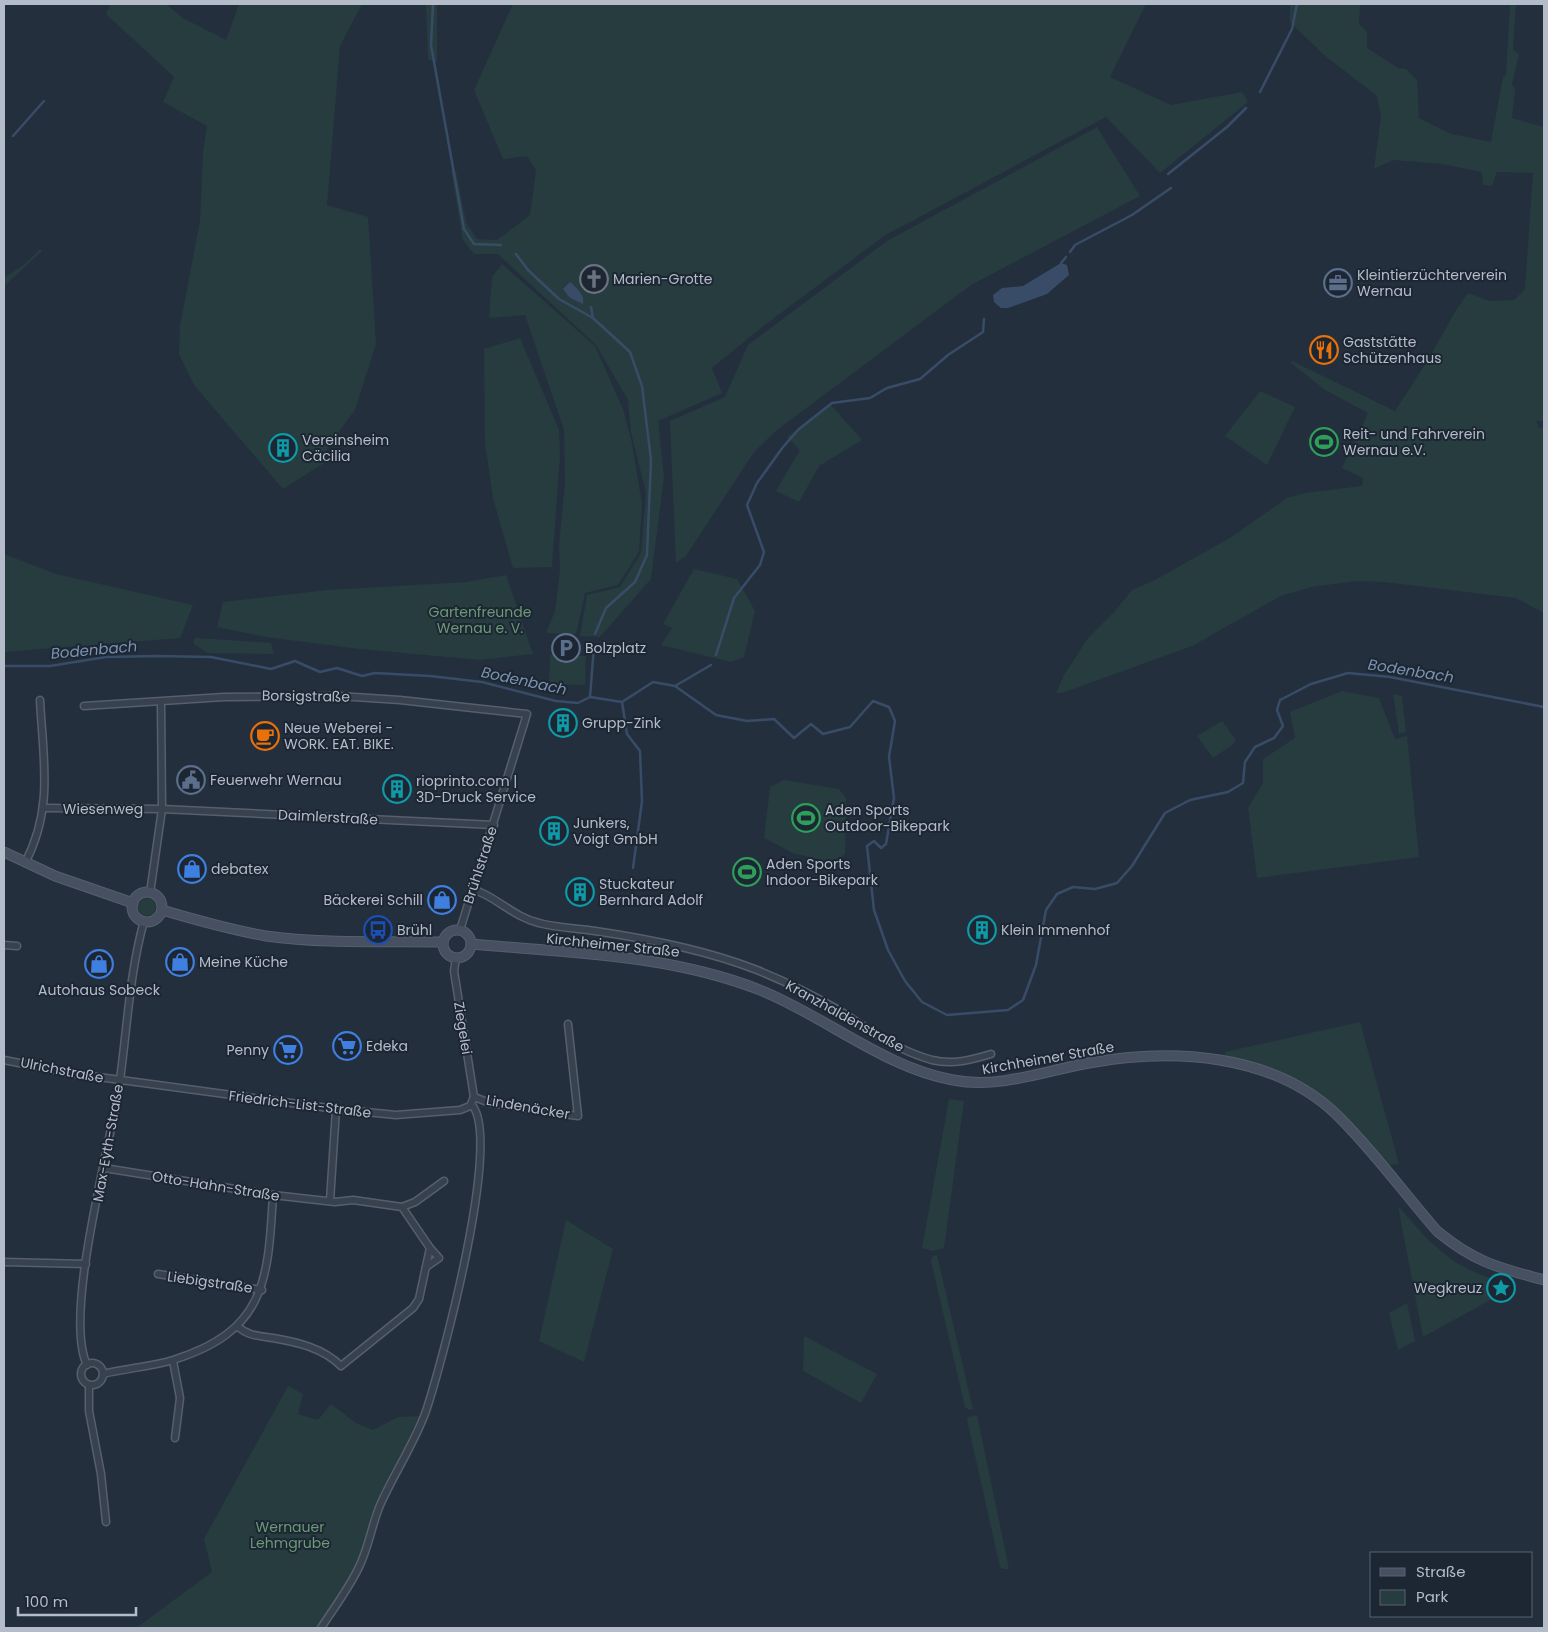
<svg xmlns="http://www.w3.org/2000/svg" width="1548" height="1632" viewBox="0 0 1548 1632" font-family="Poppins,sans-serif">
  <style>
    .green { fill: #263c3f }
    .water { fill: #394c67 }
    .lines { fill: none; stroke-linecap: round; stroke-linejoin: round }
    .stream { stroke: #394c67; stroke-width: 2.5 }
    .minor-casing { stroke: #565f6c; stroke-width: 9 }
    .secondary-casing { stroke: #565f6c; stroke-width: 11 }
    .minor { stroke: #38414e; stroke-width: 6 }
    .secondary { stroke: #465061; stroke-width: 9 }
    .labels { text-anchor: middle; stroke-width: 4; stroke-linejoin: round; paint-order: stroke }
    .poi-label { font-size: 14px; fill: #b4bcc9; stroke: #1d2633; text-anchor: start }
    .park-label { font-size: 14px; fill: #6b9a76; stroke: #1d2633 }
    .street-label { font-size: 14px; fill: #b4bcc9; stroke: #1d2633 }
    .water-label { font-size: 15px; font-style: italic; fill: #7c92b1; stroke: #1d2633 }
  </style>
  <rect width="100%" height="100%" fill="#242f3e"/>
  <g class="green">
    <polygon points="110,4 166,4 183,18 226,40 239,4 362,4 340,46 327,205 368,217 376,344 355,410 327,448 324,463 283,489 194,385 179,354 180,326 200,221 203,153 207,126 163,102 174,77 106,14"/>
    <polygon points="426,4 437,4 437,62 428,59"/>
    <polygon points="513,4 1146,4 1110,77 1171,105 1242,92 1248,102 1160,173 1106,117 884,236 762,327 712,368 722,393 658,421 664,477 651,579 600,637 580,636 587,595 620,587 641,553 646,493 631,432 628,400 596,345 498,254 474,254 463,240 451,170 456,172 466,222 477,239 497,240 530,215 536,170 527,156 503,159 474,90"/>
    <polygon points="1290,4 1360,4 1359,24 1367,32 1367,48 1398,68 1406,69 1417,80 1419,118 1451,134 1491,142 1503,77 1506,75 1510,4 1516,4 1513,50 1519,54 1512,84 1515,89 1512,118 1544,127 1544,421 1536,421 1539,428 1544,428 1544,613 1516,598 1384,582 1356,581 1311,587 1281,596 1192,646 1062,693 1056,693 1064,675 1088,638 1115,611 1132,590 1155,580 1230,538 1287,498 1305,493 1362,486 1363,478 1342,468 1368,413 1325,390 1291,363 1292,361 1395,411 1428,360 1456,310 1468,293 1489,301 1514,300 1525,289 1533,173 1497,172 1492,186 1483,185 1482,172 1442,164 1393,160 1374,169 1381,117 1377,96 1324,55 1290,22"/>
    <polygon points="1097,127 1140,196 971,285 777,430 754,452 686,556 676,563 670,421 725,397 748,345 887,241"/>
    <polygon points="40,249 42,251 4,286 4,278 25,264"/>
    <polygon points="502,264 595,346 623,409 632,443 642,504 639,552 618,585 585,593 576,634 546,633 555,611 560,570 559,545 565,483 564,430 525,315 489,318 492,277"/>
    <polygon points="520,338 559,430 560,455 552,567 513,568 493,498 485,443 484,349"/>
    <polygon points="1260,391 1295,407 1267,465 1225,436"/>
    <polygon points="830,404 862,440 819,466 799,502 776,491 800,450 787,437"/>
    <polygon points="4,554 56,574 193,605 180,638 4,652"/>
    <polygon points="694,569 737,579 755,611 744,657 731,662 661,645 672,628 663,624"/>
    <polygon points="506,575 533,654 480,660 360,649 266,637 217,627 223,602 327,590 466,582"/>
    <polygon points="196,638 271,643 274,654 208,653 195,645 193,641"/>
    <polygon points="550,655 586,656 585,685 549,684"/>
    <polygon points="1342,691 1379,698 1395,739 1407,736 1419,857 1257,878 1248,808 1263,783 1263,759 1295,738 1290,712"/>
    <polygon points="1393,694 1402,696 1406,732 1399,734"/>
    <polygon points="1222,721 1236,740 1232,745 1213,758 1197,736"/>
    <polygon points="784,780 839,789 846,798 845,853 836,864 793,853 764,838 770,787"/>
    <circle cx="147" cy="907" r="9"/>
    <path d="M1360,1022L1399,1164L1388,1165C1335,1103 1307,1075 1225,1056V1052Z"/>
    <polygon points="949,1099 964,1101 944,1248 932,1251 922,1248"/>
    <path d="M1398,1206C1438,1252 1451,1267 1511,1285L1510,1289L1423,1337Z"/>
    <polygon points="566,1220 613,1249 584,1362 539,1341"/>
    <polygon points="937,1255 973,1409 969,1410 965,1407 931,1261 933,1256"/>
    <polygon points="1407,1303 1415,1341 1398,1350 1389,1313"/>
    <polygon points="804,1336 877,1374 861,1403 803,1371"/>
    <polygon points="288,1386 303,1394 298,1414 318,1420 331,1404 356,1423 373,1430 398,1417 419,1416 379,1504 358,1566 320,1628 136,1628 212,1572 204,1539"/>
    <polygon points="977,1415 1009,1569 1003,1569 1000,1567 967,1420 969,1417"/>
  </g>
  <g class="water">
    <polygon points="1061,263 1067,265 1069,275 1047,294 1008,308 1001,308 994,302 993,295 1002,288 1023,286"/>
    <path d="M570,282C577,288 585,295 583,304L570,298L563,289Z"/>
  </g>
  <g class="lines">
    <g class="stream">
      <polyline points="433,4 431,45 464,229 474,244 501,245"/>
      <polyline points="1260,92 1292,29 1297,4"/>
      <polyline points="13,136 44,101"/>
      <polyline points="1168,174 1227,127 1246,108"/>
      <polyline points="1070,252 1075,245 1132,215 1171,188"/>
      <polyline points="516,254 528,270 559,299 593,318 630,352 642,386 651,460 647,555 635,582 606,608 595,634"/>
      <polyline points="1061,263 1066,257"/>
      <polyline points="591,307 593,318"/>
      <polyline points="716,655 734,598 760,565 764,552 747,505 757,483 783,447 799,429 832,403 870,398 887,388 920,379 948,355 983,332 984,319"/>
      <polyline points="4,666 50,666 106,657 156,656 211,657 271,669 295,661 320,672 337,668 362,676 375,673 430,676 482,682 556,701 578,703 590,697 622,702 653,682 675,686 716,715 747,721 774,719 794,738 811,724 823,734 850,727 873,701 889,707 895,721 889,757 894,798 886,844 881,848 874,841 867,846 874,910 888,950 905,981 922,1002 947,1015 1008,1010 1023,1000 1036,965 1046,910 1057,894 1073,887 1095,889 1117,883 1132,866 1165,813 1190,800 1228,792 1243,783 1245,762 1255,747 1274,738 1283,726 1277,710 1280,700 1311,684 1348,673 1390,677 1544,707"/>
      <polyline points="675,686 711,665"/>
      <polyline points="590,697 594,646"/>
      <polyline points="622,702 627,734 640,751 642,801 633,868"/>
    </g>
    <defs>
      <g id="minor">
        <polyline points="84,706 224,697 339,696 400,700 527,714 460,930"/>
        <polyline points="45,808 162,809 494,825"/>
        <path d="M25,863C54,808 43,759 40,700"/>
        <path d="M472,889C496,896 513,917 539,923C557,928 577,928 595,931C650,939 706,950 757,970C784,981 811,994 835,1008C868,1028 893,1049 932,1060C953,1065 971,1060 991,1054"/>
        <polyline points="150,893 162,809 161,702"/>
        <polyline points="4,945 17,946"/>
        <polyline points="456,958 454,971 474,1097"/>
        <polyline points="4,1060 69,1073 336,1109 396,1115 460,1110 470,1106 474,1097"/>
        <polyline points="474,1097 490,1103 578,1116 568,1024"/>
        <path d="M104,1168L273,1195L335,1202L353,1200L402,1207L430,1248L419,1299L413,1308L341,1366C323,1348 297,1342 273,1338C259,1336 248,1336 237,1326"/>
        <polyline points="330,1201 336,1109"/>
        <polyline points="402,1207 415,1202 444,1181"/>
        <polyline points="4,1262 86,1264"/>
        <polyline points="426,1267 439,1258 430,1248"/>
        <polyline points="158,1274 262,1290"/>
        <polyline points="173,1361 180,1398 175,1438"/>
        <circle cx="92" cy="1374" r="11"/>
        <path d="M87,1365C63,1315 110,1147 119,1087C127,1032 129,975 144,921"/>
        <path d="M103,1374C126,1368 151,1367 173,1360C266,1331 268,1280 273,1195"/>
        <polyline points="89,1385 89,1411 101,1474 106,1522"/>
        <path d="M321,1628C334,1608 349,1588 359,1567C369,1547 372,1523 381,1503C395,1472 415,1442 426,1411C441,1366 504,1135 471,1104"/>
      </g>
      <g id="secondary">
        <polyline points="4,852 55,876 133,903"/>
        <circle cx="147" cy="907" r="15"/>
        <path d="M162,910C196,920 231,930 266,936C324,944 385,941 443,942"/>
        <circle cx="457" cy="944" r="14"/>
        <path d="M472,944C569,953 668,954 760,990C825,1016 883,1067 953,1080C999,1089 1044,1071 1089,1063C1172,1048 1272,1053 1336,1114C1373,1150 1403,1192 1437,1231C1474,1262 1499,1268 1544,1280"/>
      </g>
    </defs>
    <use href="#minor" class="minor-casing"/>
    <use href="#secondary" class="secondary-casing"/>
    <use href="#minor" class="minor"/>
    <use href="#secondary" class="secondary"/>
  </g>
  <defs>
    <symbol id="church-ring" viewBox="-11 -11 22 22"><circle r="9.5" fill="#1d2633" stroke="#6b7280" stroke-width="1.5"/><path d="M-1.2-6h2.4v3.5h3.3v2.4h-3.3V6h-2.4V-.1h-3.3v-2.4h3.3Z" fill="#6b7280"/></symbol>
    <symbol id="office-ring" viewBox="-11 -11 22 22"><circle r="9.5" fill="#1d2633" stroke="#5c6f8a" stroke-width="1.5"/><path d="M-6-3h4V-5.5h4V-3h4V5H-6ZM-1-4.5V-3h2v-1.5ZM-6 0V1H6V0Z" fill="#5c6f8a"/></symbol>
    <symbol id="restaurant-ring" viewBox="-11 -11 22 22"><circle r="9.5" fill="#1d2633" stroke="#e8710a" stroke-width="1.5"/><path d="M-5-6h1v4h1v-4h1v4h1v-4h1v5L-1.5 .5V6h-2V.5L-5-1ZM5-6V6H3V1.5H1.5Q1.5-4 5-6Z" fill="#e8710a"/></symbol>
    <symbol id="stadium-ring" viewBox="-11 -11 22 22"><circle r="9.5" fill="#1d2633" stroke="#2e9e5b" stroke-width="1.5"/><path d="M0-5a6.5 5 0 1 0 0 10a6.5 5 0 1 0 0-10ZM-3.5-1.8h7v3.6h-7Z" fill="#2e9e5b"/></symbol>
    <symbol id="building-ring" viewBox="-11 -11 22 22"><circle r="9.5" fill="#1d2633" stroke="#0f9aa8" stroke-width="1.5"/><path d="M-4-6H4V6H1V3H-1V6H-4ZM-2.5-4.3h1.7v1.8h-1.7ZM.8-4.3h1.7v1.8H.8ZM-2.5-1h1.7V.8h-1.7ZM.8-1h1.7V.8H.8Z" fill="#0f9aa8"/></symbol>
    <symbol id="parking-ring" viewBox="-11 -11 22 22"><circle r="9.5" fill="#1d2633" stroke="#5c6f8a" stroke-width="1.5"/><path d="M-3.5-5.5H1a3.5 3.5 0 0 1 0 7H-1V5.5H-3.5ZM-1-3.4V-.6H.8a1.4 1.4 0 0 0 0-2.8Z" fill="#5c6f8a"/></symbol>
    <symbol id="cafe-ring" viewBox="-11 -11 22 22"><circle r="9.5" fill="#1d2633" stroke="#e8710a" stroke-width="1.5"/><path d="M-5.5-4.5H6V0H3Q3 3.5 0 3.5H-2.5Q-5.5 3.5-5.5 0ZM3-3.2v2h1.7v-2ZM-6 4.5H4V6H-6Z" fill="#e8710a"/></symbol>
    <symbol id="civic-ring" viewBox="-11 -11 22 22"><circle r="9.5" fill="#1d2633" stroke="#5c6f8a" stroke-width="1.5"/><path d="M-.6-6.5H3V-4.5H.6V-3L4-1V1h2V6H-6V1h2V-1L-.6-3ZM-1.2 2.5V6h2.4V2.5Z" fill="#5c6f8a"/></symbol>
    <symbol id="shop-ring" viewBox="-11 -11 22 22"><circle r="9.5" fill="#1d2633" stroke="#3f7fe0" stroke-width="1.5"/><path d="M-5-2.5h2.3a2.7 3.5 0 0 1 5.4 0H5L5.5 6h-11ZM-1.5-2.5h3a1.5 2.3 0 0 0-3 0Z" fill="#3f7fe0"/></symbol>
    <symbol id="bus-ring" viewBox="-11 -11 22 22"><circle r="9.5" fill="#1d2633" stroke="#1a4fb4" stroke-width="1.5"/><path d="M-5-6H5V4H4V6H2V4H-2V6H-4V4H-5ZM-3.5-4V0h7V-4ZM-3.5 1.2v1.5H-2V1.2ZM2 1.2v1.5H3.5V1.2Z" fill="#1a4fb4"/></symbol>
    <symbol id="supermarket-ring" viewBox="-11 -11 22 22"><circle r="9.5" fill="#1d2633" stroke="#3f7fe0" stroke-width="1.5"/><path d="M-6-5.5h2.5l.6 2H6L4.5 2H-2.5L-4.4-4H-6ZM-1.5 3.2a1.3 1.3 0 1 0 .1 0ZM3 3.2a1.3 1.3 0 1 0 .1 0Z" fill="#3f7fe0"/></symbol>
    <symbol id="sight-ring" viewBox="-11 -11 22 22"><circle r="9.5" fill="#1d2633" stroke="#0f9aa8" stroke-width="1.5"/><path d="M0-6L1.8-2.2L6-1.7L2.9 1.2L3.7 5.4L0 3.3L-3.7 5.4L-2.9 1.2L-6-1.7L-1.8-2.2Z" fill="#0f9aa8"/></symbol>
  </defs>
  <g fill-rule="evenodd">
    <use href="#church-ring" x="578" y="263" width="32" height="32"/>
    <use href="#office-ring" x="1322" y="267" width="32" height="32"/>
    <use href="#restaurant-ring" x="1308" y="334" width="32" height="32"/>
    <use href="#stadium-ring" x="1308" y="426" width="32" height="32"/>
    <use href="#building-ring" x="267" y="432" width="32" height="32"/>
    <use href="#parking-ring" x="550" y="632" width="32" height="32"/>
    <use href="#building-ring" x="547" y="707" width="32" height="32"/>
    <use href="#cafe-ring" x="249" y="720" width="32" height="32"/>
    <use href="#civic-ring" x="175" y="764" width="32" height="32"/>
    <use href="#building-ring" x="381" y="773" width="32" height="32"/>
    <use href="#stadium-ring" x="790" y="802" width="32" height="32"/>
    <use href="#building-ring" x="538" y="815" width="32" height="32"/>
    <use href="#shop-ring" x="176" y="853" width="32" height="32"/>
    <use href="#stadium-ring" x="731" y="856" width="32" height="32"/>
    <use href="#building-ring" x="564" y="876" width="32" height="32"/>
    <use href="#shop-ring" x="426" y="884" width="32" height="32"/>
    <use href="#bus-ring" x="362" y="914" width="32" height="32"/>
    <use href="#building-ring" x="966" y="914" width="32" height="32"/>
    <use href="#shop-ring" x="164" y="946" width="32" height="32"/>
    <use href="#shop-ring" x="83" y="948" width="32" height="32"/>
    <use href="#supermarket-ring" x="331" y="1030" width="32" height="32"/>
    <use href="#supermarket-ring" x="272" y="1034" width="32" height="32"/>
    <use href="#sight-ring" x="1485" y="1272" width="32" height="32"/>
  </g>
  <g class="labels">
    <g class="poi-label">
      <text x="1357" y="280">Kleintierzüchterverein<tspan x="1357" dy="16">Wernau</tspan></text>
      <text x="613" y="284">Marien-Grotte</text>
      <text x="1343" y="347">Gaststätte<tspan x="1343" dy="16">Schützenhaus</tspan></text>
      <text x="1343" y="439">Reit- und Fahrverein<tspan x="1343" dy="16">Wernau e.V.</tspan></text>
      <text x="302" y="445">Vereinsheim<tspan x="302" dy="16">Cäcilia</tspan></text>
      <text x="585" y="653">Bolzplatz</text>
      <text x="582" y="728">Grupp-Zink</text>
      <text x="284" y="733">Neue Weberei -<tspan x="284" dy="16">WORK. EAT. BIKE.</tspan></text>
      <text x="210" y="785">Feuerwehr Wernau</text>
      <text x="416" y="786">rioprinto.com |<tspan x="416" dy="16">3D-Druck Service</tspan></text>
      <text x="825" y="815">Aden Sports<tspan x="825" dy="16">Outdoor-Bikepark</tspan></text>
      <text x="573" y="828">Junkers,<tspan x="573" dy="16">Voigt GmbH</tspan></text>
      <text x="766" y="869">Aden Sports<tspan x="766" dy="16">Indoor-Bikepark</tspan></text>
      <text x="211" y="874">debatex</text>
      <text x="599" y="889">Stuckateur<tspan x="599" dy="16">Bernhard Adolf</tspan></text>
      <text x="423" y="905" text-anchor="end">Bäckerei Schill</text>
      <text x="397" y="935">Brühl</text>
      <text x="1001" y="935">Klein Immenhof</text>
      <text x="199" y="967">Meine Küche</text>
      <text x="99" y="995" text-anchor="middle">Autohaus Sobeck</text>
      <text x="366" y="1051">Edeka</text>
      <text x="269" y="1055" text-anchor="end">Penny</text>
      <text x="1482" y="1293" text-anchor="end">Wegkreuz</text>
    </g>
    <g class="park-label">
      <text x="480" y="617">Gartenfreunde<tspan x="480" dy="16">Wernau e. V.</tspan></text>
      <text x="290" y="1532">Wernauer<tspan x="290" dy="16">Lehmgrube</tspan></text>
    </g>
    <g class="street-label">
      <text transform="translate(306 696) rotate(1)" y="5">Borsigstraße</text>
      <text x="103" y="814">Wiesenweg</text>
      <text transform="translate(328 817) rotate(3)" y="5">Daimlerstraße</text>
      <text transform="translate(480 865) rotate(-72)" y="5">Brühlstraße</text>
      <text transform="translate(613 945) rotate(6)" y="5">Kirchheimer Straße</text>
      <text transform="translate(845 1016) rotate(29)" y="5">Kranzhaldenstraße</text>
      <text transform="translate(463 1028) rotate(81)" y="5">Ziegelei</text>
      <text transform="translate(1048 1058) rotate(-10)" y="5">Kirchheimer Straße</text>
      <text transform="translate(62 1070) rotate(11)" y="5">Ulrichstraße</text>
      <text transform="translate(300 1104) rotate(7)" y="5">Friedrich-List-Straße</text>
      <text transform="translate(528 1107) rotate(10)" y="5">Lindenäcker</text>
      <text transform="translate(108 1143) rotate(-80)" y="5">Max-Eyth-Straße</text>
      <text transform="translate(216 1186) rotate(9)" y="5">Otto-Hahn-Straße</text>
      <text transform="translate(210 1282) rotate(8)" y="5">Liebigstraße</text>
    </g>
    <g class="water-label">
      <text transform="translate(94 650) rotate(-5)" y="5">Bodenbach</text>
      <text transform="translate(1411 671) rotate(9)" y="5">Bodenbach</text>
      <text transform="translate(524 681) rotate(12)" y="5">Bodenbach</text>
    </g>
  </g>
  <rect width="1548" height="1632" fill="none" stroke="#b4bcc9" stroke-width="10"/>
  <rect x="1370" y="1552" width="162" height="65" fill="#1d2633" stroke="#59626f"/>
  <rect x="1380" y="1568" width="25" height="8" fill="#465061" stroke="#59626f"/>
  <text x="1416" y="1577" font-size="15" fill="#b4bcc9">Straße</text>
  <rect x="1380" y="1590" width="25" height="15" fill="#263c3f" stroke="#59626f"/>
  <text x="1416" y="1602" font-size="15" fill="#b4bcc9">Park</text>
  <path d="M18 1607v8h118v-8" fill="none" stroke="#b4bcc9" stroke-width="2.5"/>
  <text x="25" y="1607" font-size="15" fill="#b4bcc9" stroke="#1d2633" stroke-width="4" paint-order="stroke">100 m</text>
</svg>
